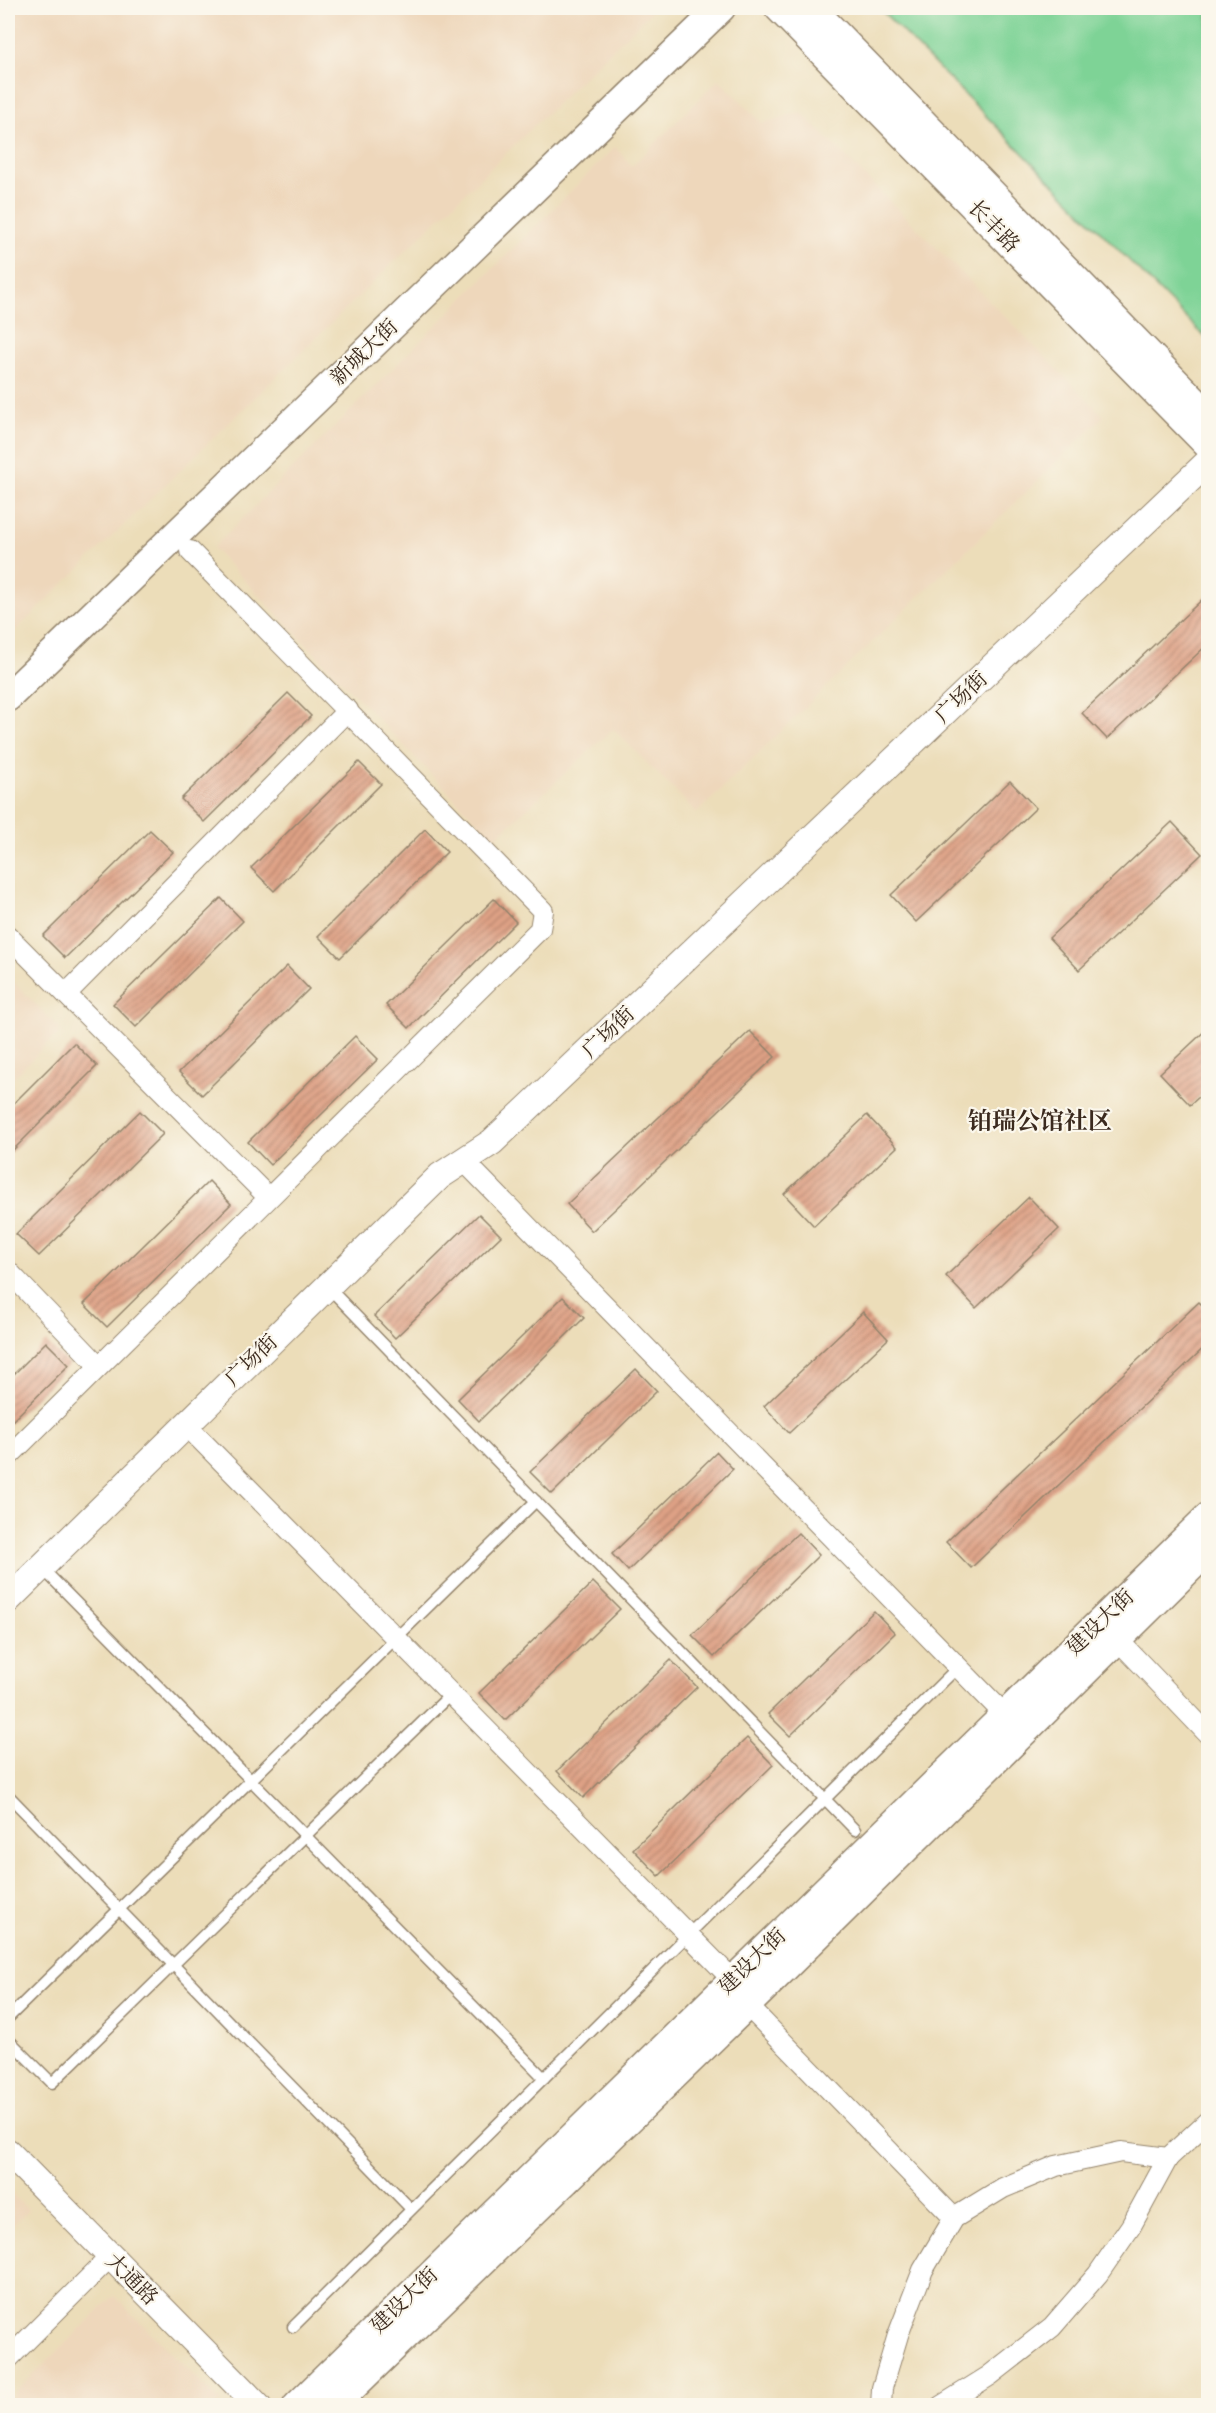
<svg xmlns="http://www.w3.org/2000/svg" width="1216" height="2413" viewBox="0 0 1216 2413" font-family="'Gentium Book Plus','Noto Serif SC',serif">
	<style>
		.built { fill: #eed7bb }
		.grass { fill: #7ed396; stroke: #5c7e5a; stroke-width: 1.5 }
		.building { fill: url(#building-hatch) }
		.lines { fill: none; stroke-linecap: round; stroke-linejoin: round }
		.service-casing { stroke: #94846c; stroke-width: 13 }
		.minor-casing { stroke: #94846c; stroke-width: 22 }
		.tertiary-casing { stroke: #94846c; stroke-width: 28 }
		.secondary-casing { stroke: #94846c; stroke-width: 31 }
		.service { stroke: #fff; stroke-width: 10 }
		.minor { stroke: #fff; stroke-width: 20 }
		.tertiary { stroke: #fff; stroke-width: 26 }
		.secondary { stroke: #fff; stroke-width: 28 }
		.labels { text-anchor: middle; stroke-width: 4.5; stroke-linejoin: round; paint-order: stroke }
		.street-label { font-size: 21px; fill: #3b2a1e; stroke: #fbf7ec }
		.quarter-label { font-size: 24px; font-weight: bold; fill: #3b2a1e; stroke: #fbf7ec }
	</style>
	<defs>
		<pattern id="building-hatch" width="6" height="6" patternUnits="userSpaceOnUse" patternTransform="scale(1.5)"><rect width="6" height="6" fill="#dea185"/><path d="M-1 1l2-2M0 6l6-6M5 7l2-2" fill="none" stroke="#b5836c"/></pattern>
	</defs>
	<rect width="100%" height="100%" fill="#fbf7ec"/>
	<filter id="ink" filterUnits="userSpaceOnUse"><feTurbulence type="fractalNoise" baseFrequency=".0167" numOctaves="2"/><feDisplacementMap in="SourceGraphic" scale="12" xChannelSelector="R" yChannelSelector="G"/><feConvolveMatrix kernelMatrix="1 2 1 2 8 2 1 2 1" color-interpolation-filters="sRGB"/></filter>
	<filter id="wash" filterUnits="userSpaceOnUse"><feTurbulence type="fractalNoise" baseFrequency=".008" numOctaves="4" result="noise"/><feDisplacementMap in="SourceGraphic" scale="24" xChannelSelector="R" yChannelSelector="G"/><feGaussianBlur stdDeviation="1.35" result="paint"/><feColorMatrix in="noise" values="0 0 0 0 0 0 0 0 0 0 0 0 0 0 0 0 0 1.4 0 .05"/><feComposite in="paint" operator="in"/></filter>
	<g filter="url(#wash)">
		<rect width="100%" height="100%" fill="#ecddb9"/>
		<g class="built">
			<polygon points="8,8 655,8 8,638"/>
			<polygon points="719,79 762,123 801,112 1104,416 697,813 613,729 494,839 213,548 615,147 632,166"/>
			<polygon points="8,976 61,1030 8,1083"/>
			<polygon points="8,2190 28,2210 8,2231"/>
			<polygon points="114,2296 221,2402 221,2405 8,2405 8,2400"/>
		</g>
		<polygon class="grass" points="879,8 1208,8 1208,340"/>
		<g id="blocks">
			<g class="building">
				<polygon points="1209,593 1209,643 1107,739 1082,713"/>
				<polygon points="288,693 311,716 204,822 181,799"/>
				<polygon points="359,762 381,784 274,891 251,868"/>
				<polygon points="1010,781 1036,808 916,922 891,895"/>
				<polygon points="1172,822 1202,854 1079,970 1049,938"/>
				<polygon points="425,829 447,852 340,958 318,936"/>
				<polygon points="150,830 173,852 65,958 43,936"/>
				<polygon points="221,898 243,921 136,1027 113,1004"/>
				<polygon points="494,899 516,922 409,1028 386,1005"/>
				<polygon points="287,966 309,989 202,1095 179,1072"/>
				<polygon points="1209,1027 1209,1088 1190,1105 1160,1073"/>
				<polygon points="750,1031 775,1057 592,1231 567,1204"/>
				<polygon points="355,1036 378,1059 270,1165 248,1142"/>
				<polygon points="74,1043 97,1066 8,1155 8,1109"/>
				<polygon points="140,1111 163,1134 39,1256 16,1234"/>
				<polygon points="867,1115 897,1147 814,1226 784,1194"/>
				<polygon points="209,1181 231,1204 107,1327 84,1304"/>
				<polygon points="1029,1197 1059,1229 976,1308 946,1276"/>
				<polygon points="479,1214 501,1236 395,1338 374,1316"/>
				<polygon points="563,1297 584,1318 479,1421 458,1399"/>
				<polygon points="1199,1302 1209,1312 1209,1343 971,1568 946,1542"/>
				<polygon points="863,1312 888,1339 789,1433 764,1406"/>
				<polygon points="46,1342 69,1365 8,1425 8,1380"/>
				<polygon points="636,1369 657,1391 552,1494 530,1472"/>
				<polygon points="717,1452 733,1469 628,1571 612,1554"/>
				<polygon points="798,1533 819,1555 714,1657 692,1635"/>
				<polygon points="593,1582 620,1609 505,1720 479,1693"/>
				<polygon points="874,1611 895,1633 790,1736 768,1714"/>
				<polygon points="671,1660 697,1687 583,1798 557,1771"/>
				<polygon points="747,1738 773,1765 659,1876 633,1849"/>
			</g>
		</g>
	</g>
	<g filter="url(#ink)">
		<use href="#blocks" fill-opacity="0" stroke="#94846c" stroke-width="1.5"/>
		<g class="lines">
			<defs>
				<g id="service">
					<polyline points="327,1286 855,1830"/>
					<polyline points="41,1567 544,2078"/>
					<polyline points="8,1795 411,2209"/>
					<polyline points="8,2018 536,1501"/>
					<polyline points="8,2039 52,2083 451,1694"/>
					<polyline points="293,2327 958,1667"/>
				</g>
				<g id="minor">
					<polyline points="8,936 268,1197"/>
					<polyline points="66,994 348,710"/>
					<polyline points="463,1160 1005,1715"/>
					<polyline points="8,1271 99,1366"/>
					<polyline points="186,1425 733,1980"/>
					<polyline points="8,1457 540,929 543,911 190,551"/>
					<polyline points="1118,1640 1208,1734"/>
					<polyline points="747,2005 954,2218"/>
					<polyline points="8,2359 110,2257"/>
					<polyline points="881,2406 882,2388 898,2335 923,2270 954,2218 1003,2188 1056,2166 1121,2152 1168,2158 1208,2121"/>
					<polyline points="941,2406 989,2376 1052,2327 1098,2274 1131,2226 1168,2158"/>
				</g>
				<g id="tertiary">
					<polyline points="8,1600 440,1176 492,1142 1208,462"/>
					<polyline points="8,2152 258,2406"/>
				</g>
				<g id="secondary">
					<polyline points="779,8 1208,445"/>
					<polyline points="811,8 1208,415"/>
					<polyline points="8,697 721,8"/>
					<polyline points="297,2406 1208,1517"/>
					<polyline points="333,2406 747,2005 1208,1550"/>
				</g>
			</defs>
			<use href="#service" class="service-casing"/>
			<use href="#minor" class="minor-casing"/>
			<use href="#tertiary" class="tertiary-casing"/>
			<use href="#secondary" class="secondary-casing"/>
			<use href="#service" class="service"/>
			<use href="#minor" class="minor"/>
			<use href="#tertiary" class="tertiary"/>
			<use href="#secondary" class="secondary"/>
		</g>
	</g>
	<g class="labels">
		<g class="street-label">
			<text transform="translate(994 226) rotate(46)" y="7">长丰路</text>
			<text transform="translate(364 352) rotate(-44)" y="7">新城大街</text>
			<text transform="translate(961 697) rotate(-44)" y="7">广场街</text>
			<text transform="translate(608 1032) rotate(-44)" y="7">广场街</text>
			<text transform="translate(251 1360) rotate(-44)" y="7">广场街</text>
			<text transform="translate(1100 1622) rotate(-44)" y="7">建设大街</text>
			<text transform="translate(752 1961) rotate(-44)" y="7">建设大街</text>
			<text transform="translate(132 2279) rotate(45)" y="7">大通路</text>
			<text transform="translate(404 2300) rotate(-44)" y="7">建设大街</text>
		</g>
		<g class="quarter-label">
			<text x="1040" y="1129">铂瑞公馆社区</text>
		</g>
	</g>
	<rect width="1216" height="2413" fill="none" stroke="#fbf7ec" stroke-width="30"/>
</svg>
